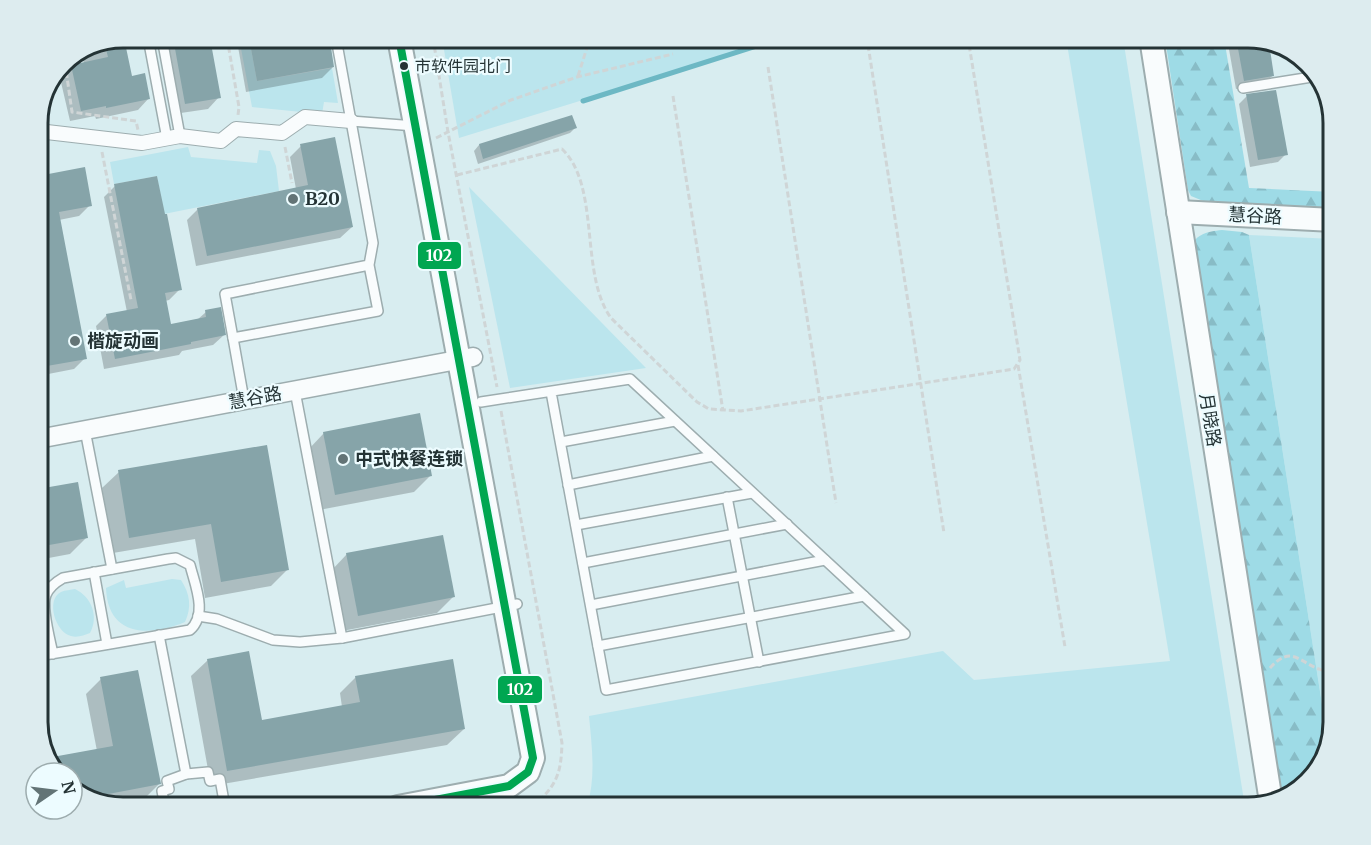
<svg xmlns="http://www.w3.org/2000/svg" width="1371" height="845" viewBox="0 0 1371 845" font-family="Merriweather,'Noto Sans SC',serif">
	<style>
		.green { fill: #bbe5ed }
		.forest { fill: url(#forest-firs) }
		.shadow { fill: #0003 }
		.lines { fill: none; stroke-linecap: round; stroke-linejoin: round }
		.stream { stroke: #6db8c4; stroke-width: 5 }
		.building { fill: #86a4a9 }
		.service-casing { stroke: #9dadaf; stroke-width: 12 }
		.pedestrian-casing { stroke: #9dadaf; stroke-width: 16 }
		.minor-casing { stroke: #9dadaf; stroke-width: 21 }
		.tertiary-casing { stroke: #9dadaf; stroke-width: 26 }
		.path { stroke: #cfd5d6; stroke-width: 3; stroke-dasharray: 6 3; stroke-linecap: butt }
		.service { stroke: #f9fcfd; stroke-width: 9 }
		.pedestrian { stroke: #f9fcfd; stroke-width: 14 }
		.minor { stroke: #f9fcfd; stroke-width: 18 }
		.tertiary { stroke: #f9fcfd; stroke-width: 22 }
		.bus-1-casing { stroke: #edfcff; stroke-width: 12 }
		.bus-1 { stroke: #00a651; stroke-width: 8 }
		.bus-dot { fill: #243335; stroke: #edfcff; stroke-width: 2 }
		.poi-dot { fill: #637476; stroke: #edfcff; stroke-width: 2 }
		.labels { text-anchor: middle; stroke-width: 4.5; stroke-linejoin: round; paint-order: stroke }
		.bus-label { font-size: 16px; fill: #243335; stroke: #edfcff; text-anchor: start }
		.poi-label { font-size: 18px; font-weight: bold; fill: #243335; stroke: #edfcff; text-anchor: start }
		.street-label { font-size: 18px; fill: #243335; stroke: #edfcff }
		.rim { fill: none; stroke: #243335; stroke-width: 3 }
		.line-badge { stroke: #edfcff; stroke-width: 2 }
		.badge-label { font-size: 16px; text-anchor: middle; font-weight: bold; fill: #fff }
	</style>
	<defs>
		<pattern id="forest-firs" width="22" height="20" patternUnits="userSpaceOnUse" patternTransform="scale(1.5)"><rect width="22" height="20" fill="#9edbe6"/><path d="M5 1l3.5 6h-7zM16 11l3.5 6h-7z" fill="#88bcc6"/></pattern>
	</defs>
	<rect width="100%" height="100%" fill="#d8edf0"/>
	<g class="green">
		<polygon points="239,38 249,38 257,81 332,68 338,103 324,102 322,114 252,107"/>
		<polygon points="442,38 785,38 459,138"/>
		<path d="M1066 38H1123L1245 807H587C596 777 592 748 589 716L943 651 974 680 1170 661Z"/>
		<polygon points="188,147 191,157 257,163 259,150 270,151 276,166 279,191 164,214 157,176 114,184 110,162"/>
		<polygon points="469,187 646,368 510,388"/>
		<polygon points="1249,235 1333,239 1333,722 1328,743"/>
		<path d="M172 579 181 580C190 594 192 607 185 622 149 637 108 637 106 588L124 580 126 588Z"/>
		<path d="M75 589C92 597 99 617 90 633 84 635 78 638 71 636 56 633 45 600 61 592 65 590 71 590 75 589Z"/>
	</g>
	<g class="forest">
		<polygon points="1165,38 1224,38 1249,188 1333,192 1333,209 1208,203 1191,196 1188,190"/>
		<path d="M1222 230 1242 232 1249 235 1328 743 1322 765 1290 796 1277 800 1189 247C1199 233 1206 232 1222 230Z"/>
	</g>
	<g class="shadow">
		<polygon points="123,38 131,38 124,45 131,77 149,98 138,110 96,119 95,116 70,121 60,78 72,66 84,64 82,54"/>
		<polygon points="160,38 208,38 219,97 208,109 174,114"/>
		<polygon points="241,38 327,38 333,67 322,78 246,92 237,41"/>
		<polygon points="1227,38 1248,38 1267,43 1272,76 1264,84 1236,89"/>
		<polygon points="1247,96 1286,154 1278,162 1250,167 1239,104"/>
		<polygon points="575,128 570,133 478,164 474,151 479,145"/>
		<polygon points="301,146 352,227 340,238 196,266 187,220 198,209 296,189 290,157"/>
		<polygon points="83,169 90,205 79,216 59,220 85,358 74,369 38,376 38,177"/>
		<polygon points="115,186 180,289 169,300 165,301 170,326 197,320 206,312 224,335 213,345 182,351 179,355 104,369 96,326 107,315 127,312 104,197"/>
		<polygon points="324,433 430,476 414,492 319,510 308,450"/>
		<polygon points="266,447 287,570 271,586 205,598 195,539 113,553 102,488 119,472"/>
		<polygon points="77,484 86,538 70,554 38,560 38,490"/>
		<polygon points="347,554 453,597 437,613 342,631 331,571"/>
		<polygon points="208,660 260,722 342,707 340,693 356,677 464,729 447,745 211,786 191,676"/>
		<polygon points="101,679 159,784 144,799 111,804 80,796 72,788 72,773 57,773 49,765 48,760 97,751 86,694"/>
	</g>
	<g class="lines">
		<polyline class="stream" points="583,101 772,41 775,38"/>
	</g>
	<g class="building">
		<polygon points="124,38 132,76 145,73 150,99 106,108 106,106 81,111 71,65 108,57 105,45"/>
		<polygon points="181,38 197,38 198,41 210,38 221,98 185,104 174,43 181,42"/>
		<polygon points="249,38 322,38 323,42 330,41 334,67 257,81"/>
		<polygon points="1236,38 1248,38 1269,43 1274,76 1244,81"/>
		<polygon points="1276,90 1288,155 1258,160 1246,94"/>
		<polygon points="572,115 577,128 483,159 479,144"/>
		<polygon points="335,137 353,227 207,256 197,208 308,185 300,144"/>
		<polygon points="85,167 92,206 59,212 87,359 41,367 38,349 38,176"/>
		<polygon points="157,176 165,214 167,214 182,290 165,293 171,324 206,317 205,310 221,307 226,335 191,342 191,344 115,359 106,314 138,308 114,184"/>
		<polygon points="420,413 432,476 335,495 323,432"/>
		<polygon points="267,445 289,570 221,582 211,524 129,538 118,470"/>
		<polygon points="78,482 88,538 38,547 38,489"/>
		<polygon points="443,535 455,597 358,616 346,553"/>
		<polygon points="249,651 262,720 360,702 355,676 453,659 465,729 227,771 207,659"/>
		<polygon points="138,670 161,784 87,798 80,796 72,788 72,773 57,773 49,765 47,758 113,746 100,677"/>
	</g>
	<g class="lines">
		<defs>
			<g id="service">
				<polyline points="148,38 167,139"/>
				<polyline points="162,38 180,136"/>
				<polyline points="336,38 373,243 369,265 378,311 233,338 225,294 369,265"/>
				<polyline points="1243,88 1318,76"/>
				<polyline points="351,121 415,126"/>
				<polyline points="233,338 244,400"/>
				<polyline points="295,391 342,638"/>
				<polyline points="481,402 630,379 905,634 606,690 551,392"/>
				<polyline points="85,430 112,569"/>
				<polyline points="561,442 675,421"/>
				<polyline points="568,485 713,456"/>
				<polyline points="727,497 759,662"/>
				<polyline points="576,525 752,493"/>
				<polyline points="583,563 787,524"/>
				<polyline points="94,572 107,644"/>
				<polyline points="591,605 825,560"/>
				<polyline points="198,616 217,619 273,640 300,642 342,638 517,604"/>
				<polyline points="159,635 186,774"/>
				<polyline points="598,646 864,596"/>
				<path d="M38 656C88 648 139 639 190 630 208 614 195 585 190 565L176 558 168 559 63 578C56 582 49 587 46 595 41 608 50 639 53 654"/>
				<polyline points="165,807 162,791 169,789 167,781 186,774 208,772 210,781 220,779 225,807"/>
				<polyline points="286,807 302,804 303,807"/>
			</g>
			<polyline id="pedestrian" points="38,131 142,143 180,136 221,141 236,129 282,133 305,117 351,121"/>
			<polyline id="minor" points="38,439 473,357"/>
			<g id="tertiary">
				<polyline points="1151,38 1271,802"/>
				<polyline points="1178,212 1333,220"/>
				<polyline points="398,807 509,786 528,772 533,758 399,38"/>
			</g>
		</defs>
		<use href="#service" class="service-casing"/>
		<use href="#pedestrian" class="pedestrian-casing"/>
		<use href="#minor" class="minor-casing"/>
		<use href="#tertiary" class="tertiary-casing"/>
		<g class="path">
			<polyline points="227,38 239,107 238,115"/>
			<polyline points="433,38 448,132 497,387"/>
			<polyline points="868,45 944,533"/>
			<polyline points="768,67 836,503"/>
			<polyline points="59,71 66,70 72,112 136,121 138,130"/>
			<polyline points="578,76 590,38"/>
			<polyline points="48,95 50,94 50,91"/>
			<polyline points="673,96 723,411"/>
			<polyline points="436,138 511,100 577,77 673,54"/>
			<polyline points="285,147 292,183"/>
			<polyline points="102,152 131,300"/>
			<path d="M457 175 562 149C601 186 579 274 611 318L697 402 709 409 741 411 1014 369 1020 360 968 38"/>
			<polyline points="1018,365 1065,647"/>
			<path d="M501 411 562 743C561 776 556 785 533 807"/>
			<path d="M1270 668C1291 645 1298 661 1319 669 1323 671 1329 671 1333 672"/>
			<polyline points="111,804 151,797"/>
		</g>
		<use href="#service" class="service"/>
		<use href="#pedestrian" class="pedestrian"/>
		<use href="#minor" class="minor"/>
		<use href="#tertiary" class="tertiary"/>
		<defs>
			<polyline id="bus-1" points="398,807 509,786 528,772 533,758 399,38"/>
		</defs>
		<use href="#bus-1" class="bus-1-casing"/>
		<use href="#bus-1" class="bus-1"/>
	</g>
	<circle class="bus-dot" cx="404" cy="66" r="5"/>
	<g class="poi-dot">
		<circle cx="293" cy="199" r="6"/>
		<circle cx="75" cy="341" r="6"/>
		<circle cx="343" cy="459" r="6"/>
	</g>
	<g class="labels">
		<g class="bus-label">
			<text x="415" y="72">市软件园北门</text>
		</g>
		<g class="poi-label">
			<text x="305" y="205">B20</text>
			<text x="87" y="347">楷旋动画</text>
			<text x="355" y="465">中式快餐连锁</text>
		</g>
		<g class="street-label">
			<text transform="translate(1255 216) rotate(3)" y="6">慧谷路</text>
			<text transform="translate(255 398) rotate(-11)" y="6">慧谷路</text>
			<text transform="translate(1210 420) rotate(81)" y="6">月晓路</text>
		</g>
	</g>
	<path d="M0 0H1371V845H0ZM123 48H1248A75 75 0 0 1 1323 123V722A75 75 0 0 1 1248 797H123A75 75 0 0 1 48 722V123A75 75 0 0 1 123 48Z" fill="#ddecef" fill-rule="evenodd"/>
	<path class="rim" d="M123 48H1248A75 75 0 0 1 1323 123V722A75 75 0 0 1 1248 797H123A75 75 0 0 1 48 722V123A75 75 0 0 1 123 48Z"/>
	<g class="line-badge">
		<rect x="417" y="241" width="45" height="29" rx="6" fill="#00a651"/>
		<rect x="497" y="675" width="46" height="29" rx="6" fill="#00a651"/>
	</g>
	<g class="badge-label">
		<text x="439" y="261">102</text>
		<text x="520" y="695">102</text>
	</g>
	<g transform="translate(54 791) rotate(76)"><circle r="28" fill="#edfcff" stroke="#9dacae" stroke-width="1.5"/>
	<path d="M0-4.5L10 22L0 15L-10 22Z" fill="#637476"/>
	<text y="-9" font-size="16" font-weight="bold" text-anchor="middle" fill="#243335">N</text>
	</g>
</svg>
